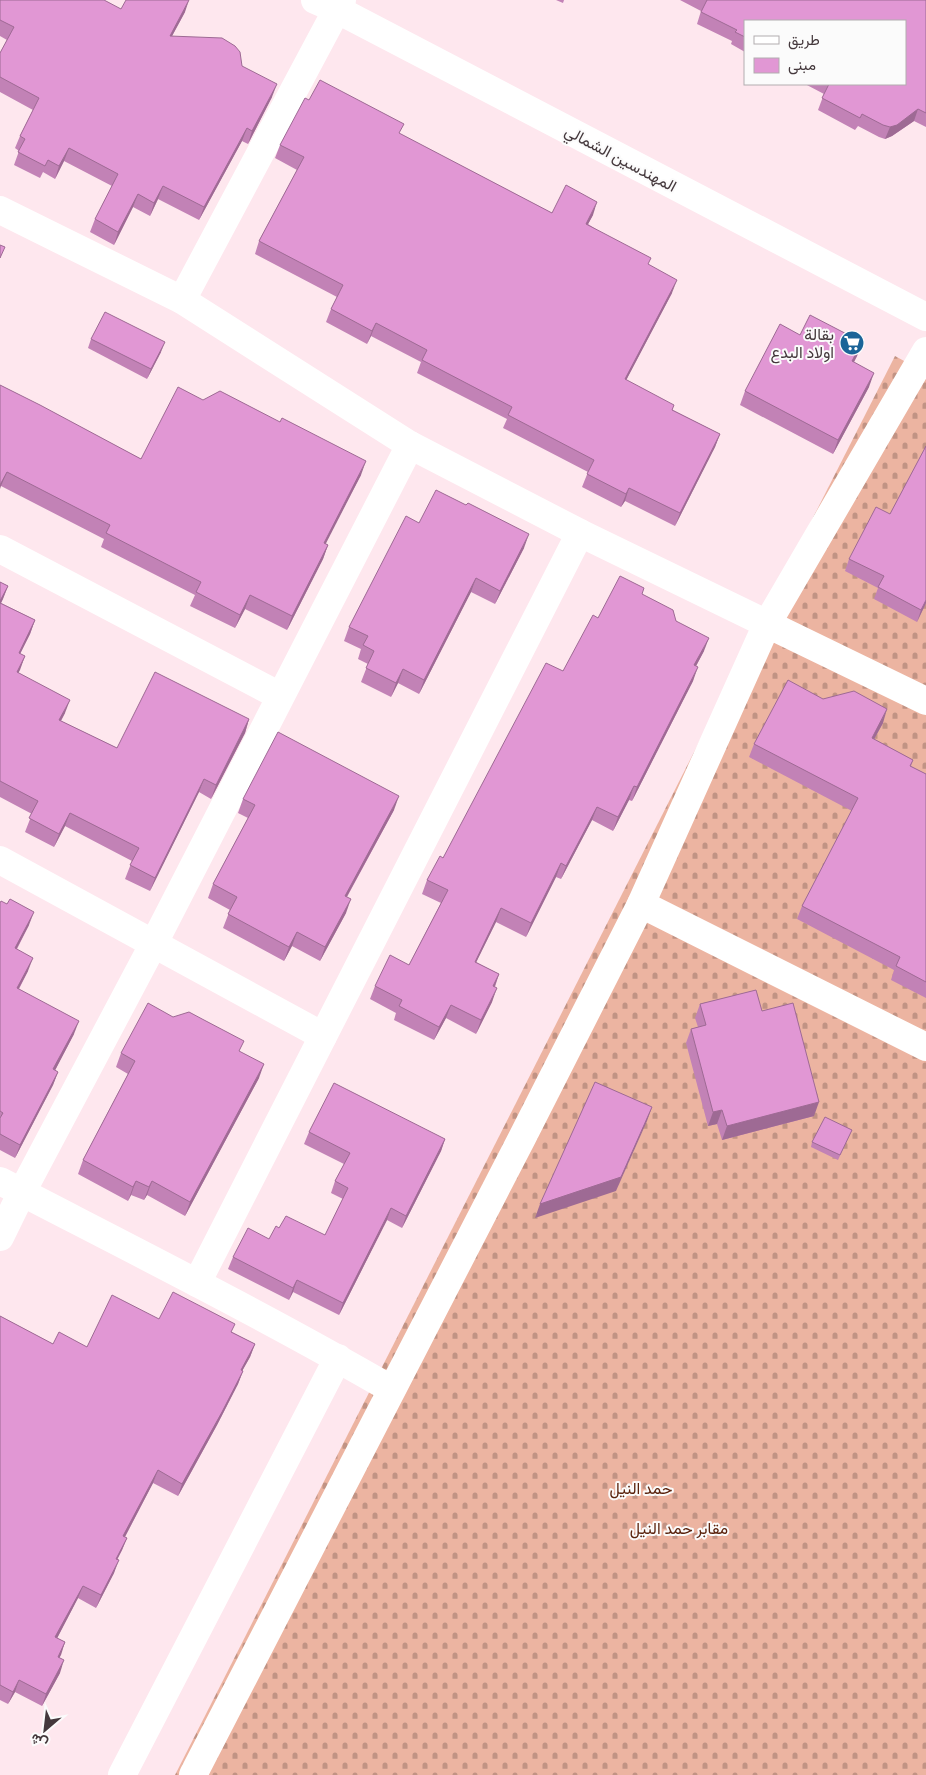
<svg xmlns="http://www.w3.org/2000/svg" width="926" height="1775" viewBox="0 0 926 1775" font-family="'Fira Sans Condensed',Vazirmatn,sans-serif">
	<style>
		.cemetery { fill: url(#cemetery-stones) }
		.lines { fill: none; stroke-linecap: round; stroke-linejoin: round }
		.minor { stroke: #fff; stroke-width: 28 }
		.major { stroke: #fff; stroke-width: 28 }
		.wall { fill: #c282b6 }
		.shaded-wall { fill: #9e6a94 }
		.building { fill: #e197d4; stroke: #9e6a94 }
		.labels { text-anchor: middle; stroke-width: 4; stroke-linejoin: round; paint-order: stroke }
		.street-label { font-size: 16px; fill: #44383c; stroke: #fbfbfb }
		.poi-label { font-size: 16px; fill: #44383c; stroke: #fbfbfb; text-anchor: end }
		.park-label { font-size: 16px; fill: #5a220c; stroke: #fbfbfb }
	</style>
	<defs>
		<pattern id="cemetery-stones" width="16" height="16" patternUnits="userSpaceOnUse" patternTransform="scale(1.25)"><rect width="16" height="16" fill="#ecb4a1"/><path d="M2 7V4a2 2 0 0 1 4 0v3zM10 15v-3a2 2 0 0 1 4 0v3z" fill="#c19384"/></pattern>
	</defs>
	<rect width="100%" height="100%" fill="#fee7ee"/>
	<polygon class="cemetery" points="895,356 926,373 926,1775 175,1775"/>
	<g class="lines">
		<g class="minor">
			<polyline points="0,210 182,300 410,445 580,533 926,701"/>
			<polyline points="182,300 342,0"/>
			<polyline points="0,549 280,696"/>
			<polyline points="0,860 323,1036"/>
			<polyline points="641,904 926,1047"/>
			<path d="M0 1181C131 1249 263 1315 391 1389"/>
			<polyline points="0,1237 22,1192 154,943 410,445"/>
			<polyline points="197,1283 580,533"/>
			<polyline points="122,1775 338,1358"/>
			<polyline points="193,1775 522,1138 641,904 767,624 926,351"/>
		</g>
		<polyline class="major" points="315,0 338,10 926,317"/>
	</g>
	<g class="wall">
		<polygon points="0,0 121,9 185,12 172,36 242,66 272,97 248,144 242,141 199,220 158,199 150,216 133,207 114,245 90,232 95,219 112,186 64,161 55,179 43,172 40,178 14,165 19,151 15,148 20,136 33,110 0,92 0,53 7,40 0,36"/>
		<polygon points="556,0 564,0 563,3"/>
		<polygon points="680,0 926,0 926,127 914,121 892,136 885,139 879,137 858,126 855,130 818,110 824,94 805,84 905,84 745,21 745,52 731,44 732,41 697,24 701,11"/>
		<polygon points="309,100 400,134 552,213 593,215 588,224 649,265 672,293 626,380 673,410 720,434 715,447 675,526 625,501 621,507 582,487 588,472 503,428 507,419 417,373 421,362 371,336 367,344 326,322 331,309 337,297 255,254 259,241 297,170 275,158 280,145"/>
		<polygon points="800,335 862,342 857,356 854,362 869,387 833,454 740,405 745,391"/>
		<polygon points="91,339 161,352 147,379 88,348"/>
		<polygon points="0,385 141,459 203,400 361,475 325,543 328,545 323,559 287,630 245,609 235,628 190,606 195,595 101,547 104,539 1,486"/>
		<polygon points="926,446 926,603 917,622 874,599 878,588 845,571 849,559 890,514"/>
		<polygon points="419,523 524,548 495,604 471,592 419,694 398,683 391,697 361,682 368,664 358,659 361,649 344,641 349,627"/>
		<polygon points="0,582 8,586 1,603 35,620 30,634 20,654 25,656 18,673 65,713 61,721 117,748 249,719 245,733 211,799 199,792 150,891 125,879 132,861 65,826 54,847 25,832 32,814 0,797"/>
		<polygon points="642,594 676,621 704,651 696,666 693,681 632,801 629,800 613,831 592,820 561,879 556,877 526,937 496,922 476,962 499,974 495,987 492,1002 476,1034 446,1018 434,1040 394,1020 396,1013 370,999 375,986 409,965 441,903 422,894 427,880 443,858 563,671 598,618"/>
		<polygon points="823,699 883,723 874,739 913,760 911,766 926,774 926,998 891,980 894,970 797,919 802,906 852,811 749,757 754,744"/>
		<polygon points="243,799 394,810 347,897 346,913 320,961 292,946 284,961 223,928 230,910 208,898 213,884 248,818 238,813"/>
		<polygon points="0,903 29,925 17,949 28,971 19,989 74,1034 55,1070 58,1072 53,1085 15,1158 0,1150"/>
		<polygon points="700,1004 762,1011 814,1116 722,1140 717,1124 708,1126 686,1043 691,1029 698,1027 695,1018"/>
		<polygon points="173,1017 240,1052 259,1078 185,1216 147,1195 144,1200 131,1195 128,1201 78,1174 83,1160 128,1074 116,1067 121,1053"/>
		<polygon points="852,1130 838,1160 811,1147 812,1142"/>
		<polygon points="309,1132 445,1139 441,1151 402,1228 387,1220 339,1315 293,1292 289,1300 228,1269 233,1257 269,1239 279,1228 325,1235 343,1199 331,1193 335,1181 344,1164 304,1144"/>
		<polygon points="0,1316 53,1344 87,1347 159,1319 232,1332 255,1344 250,1357 242,1371 243,1371 238,1384 217,1425 178,1496 153,1483 125,1537 127,1538 122,1550 117,1560 114,1573 96,1608 78,1598 57,1638 65,1642 59,1658 60,1673 42,1706 15,1692 8,1704 0,1700"/>
	</g>
	<g class="shaded-wall">
		<polygon points="189,0 185,12 165,49 170,36"/>
		<polygon points="277,84 272,97 248,144 252,131"/>
		<polygon points="918,109 914,121 892,136 885,139 890,127"/>
		<polygon points="247,128 242,141 199,220 204,207"/>
		<polygon points="69,148 64,161 55,179 59,166"/>
		<polygon points="163,186 158,199 150,216 154,203"/>
		<polygon points="138,194 133,207 114,245 118,232"/>
		<polygon points="597,202 593,215 581,237 586,224"/>
		<polygon points="677,280 672,293 620,392 625,379"/>
		<polygon points="376,323 371,336 367,344 372,331"/>
		<polygon points="165,342 161,352 147,379 151,369"/>
		<polygon points="862,342 857,356 847,375 852,361"/>
		<polygon points="874,373 869,387 833,454 838,440"/>
		<polygon points="720,434 715,447 675,526 680,513"/>
		<polygon points="366,461 361,475 319,557 324,543"/>
		<polygon points="7,472 1,486 0,489 0,485"/>
		<polygon points="629,488 625,501 621,507 626,494"/>
		<polygon points="529,534 524,548 495,604 500,591"/>
		<polygon points="328,545 323,559 287,630 292,616"/>
		<polygon points="476,578 471,592 419,694 424,680"/>
		<polygon points="8,586 3,599 0,605 0,601"/>
		<polygon points="250,595 245,609 235,628 240,615"/>
		<polygon points="926,600 926,603 917,622 921,610"/>
		<polygon points="35,620 30,634 14,666 19,653"/>
		<polygon points="709,638 704,651 689,679 694,665"/>
		<polygon points="25,656 20,670 12,685 17,672"/>
		<polygon points="698,667 693,681 632,801 637,787"/>
		<polygon points="403,669 398,683 391,697 396,683"/>
		<polygon points="70,700 65,713 54,733 59,720"/>
		<polygon points="887,709 883,723 867,752 872,738"/>
		<polygon points="249,719 245,733 211,799 216,785"/>
		<polygon points="204,779 199,792 150,891 155,878"/>
		<polygon points="634,786 629,800 613,831 618,817"/>
		<polygon points="399,796 394,810 340,909 345,896"/>
		<polygon points="597,807 592,820 561,879 566,866"/>
		<polygon points="70,813 65,826 54,847 59,834"/>
		<polygon points="561,863 556,877 526,937 531,923"/>
		<polygon points="351,899 346,913 320,961 325,947"/>
		<polygon points="501,908 496,922 470,975 475,962"/>
		<polygon points="34,912 29,925 10,961 15,948"/>
		<polygon points="297,932 292,946 284,961 289,947"/>
		<polygon points="33,958 28,971 12,1001 17,988"/>
		<polygon points="499,974 494,988 493,986"/>
		<polygon points="497,988 492,1002 476,1034 481,1020"/>
		<polygon points="451,1005 446,1018 434,1040 439,1027"/>
		<polygon points="79,1021 74,1034 49,1082 53,1069"/>
		<polygon points="264,1064 259,1078 185,1216 190,1202"/>
		<polygon points="58,1072 53,1085 15,1158 20,1145"/>
		<polygon points="819,1102 814,1116 722,1140 727,1126"/>
		<polygon points="652,1107 647,1121 616,1191 535,1218 540,1204"/>
		<polygon points="722,1110 717,1124 708,1126 713,1112"/>
		<polygon points="445,1139 441,1151 402,1228 406,1216"/>
		<polygon points="136,1181 131,1195 128,1201 133,1187"/>
		<polygon points="152,1181 147,1195 144,1200 149,1187"/>
		<polygon points="391,1208 387,1220 339,1315 343,1303"/>
		<polygon points="297,1280 293,1292 289,1300 293,1288"/>
		<polygon points="255,1344 250,1357 236,1382 241,1370"/>
		<polygon points="243,1371 238,1384 217,1425 178,1496 182,1484"/>
		<polygon points="158,1470 153,1483 119,1548 123,1536"/>
		<polygon points="127,1538 122,1550 111,1571 116,1559"/>
		<polygon points="119,1560 114,1573 96,1608 101,1595"/>
		<polygon points="83,1586 78,1598 51,1650 55,1637"/>
		<polygon points="65,1642 61,1655 53,1670 58,1657"/>
		<polygon points="64,1660 60,1673 42,1706 46,1694"/>
		<polygon points="19,1680 15,1692 8,1704 13,1692"/>
	</g>
	<g class="building">
		<polygon points="0,0 104,0 121,9 126,0 189,0 170,36 222,38 235,46 240,52 242,66 277,84 252,131 247,128 204,207 163,186 154,203 138,194 118,232 95,219 118,174 69,148 59,166 48,160 45,166 18,152 25,139 20,136 39,98 0,77 0,53 14,27 0,20"/>
		<polygon points="707,0 926,0 926,113 918,109 897,125 890,127 883,125 862,114 860,118 822,98 829,84 905,84 905,21 745,21 745,37 735,32 737,30 701,12"/>
		<polygon points="320,80 404,124 399,133 552,213 566,185 597,202 586,224 651,258 648,264 677,280 625,379 674,405 672,410 720,434 680,513 629,488 626,494 587,474 594,460 508,415 512,407 422,360 427,350 376,323 372,331 331,309 343,285 259,241 304,157 280,145 305,98 309,100"/>
		<polygon points="0,245 5,247 0,258"/>
		<polygon points="105,312 165,342 151,369 91,339"/>
		<polygon points="810,315 862,342 852,361 874,373 838,440 745,391 780,324 800,335"/>
		<polygon points="0,385 40,405 141,459 178,387 203,400 220,391 280,422 282,418 366,461 324,543 328,545 292,616 250,595 240,615 196,592 201,582 106,533 110,525 7,472 0,485"/>
		<polygon points="926,446 926,600 921,610 878,587 884,576 849,559 876,507 890,514"/>
		<polygon points="436,490 466,505 468,503 529,534 500,591 476,578 424,680 403,669 396,683 366,668 374,651 363,645 368,636 349,627 406,516 419,523"/>
		<polygon points="620,576 644,588 642,594 673,610 676,621 709,638 694,665 698,667 637,787 634,786 618,817 597,807 566,866 561,863 531,923 501,908 475,962 499,974 493,986 497,988 481,1020 451,1005 439,1027 399,1006 402,1000 375,986 390,955 409,965 448,890 427,880 440,856 443,858 546,663 563,671 593,615 598,618"/>
		<polygon points="0,582 8,586 0,601"/>
		<polygon points="0,603 35,620 19,653 25,656 17,672 70,700 59,720 117,748 155,672 249,719 216,785 204,779 155,878 130,865 139,848 70,813 59,834 29,818 38,801 0,781"/>
		<polygon points="788,680 823,699 854,691 887,709 872,738 913,760 910,766 926,774 926,982 896,966 900,957 802,906 858,798 754,744"/>
		<polygon points="278,732 399,796 345,896 351,899 325,947 297,932 289,947 228,914 237,897 213,884 255,805 243,799"/>
		<polygon points="10,899 34,912 15,948 33,958 17,988 79,1021 53,1069 58,1072 20,1145 0,1134 0,1118 3,1113 0,1111 0,903 1,901 7,904"/>
		<polygon points="756,990 762,1011 793,1003 819,1102 727,1126 722,1110 713,1112 691,1029 706,1025 700,1004"/>
		<polygon points="148,1003 173,1017 189,1012 204,1020 244,1041 239,1051 264,1064 190,1202 152,1181 149,1187 136,1181 133,1187 83,1160 135,1061 121,1053"/>
		<polygon points="595,1082 652,1107 621,1177 540,1204"/>
		<polygon points="334,1083 445,1139 406,1216 391,1208 343,1303 297,1280 293,1288 233,1257 248,1228 269,1239 276,1226 279,1228 286,1216 325,1235 348,1188 335,1181 350,1153 309,1132"/>
		<polygon points="825,1117 852,1130 840,1155 812,1142"/>
		<polygon points="173,1292 235,1324 231,1332 255,1344 241,1370 243,1371 222,1412 182,1484 158,1470 123,1536 127,1538 116,1559 119,1560 101,1595 83,1586 55,1637 65,1642 58,1657 64,1660 46,1694 19,1680 13,1692 0,1685 0,1316 53,1344 59,1332 87,1347 112,1295 159,1319"/>
	</g>
	<defs>
		<symbol id="supermarket-disc" viewBox="-11 -11 22 22"><circle r="9.5" fill="#1a6498" stroke="#fbfbfb"/><path d="M-6-5.5h2.5l.6 2H6L4.5 2H-2.5L-4.4-4H-6ZM-1.5 3.2a1.3 1.3 0 1 0 .1 0ZM3 3.2a1.3 1.3 0 1 0 .1 0Z" fill="#fff"/></symbol>
	</defs>
	<g fill-rule="evenodd">
		<use href="#supermarket-disc" x="838" y="329" width="28" height="28"/>
	</g>
	<g class="labels">
		<g class="street-label">
			<text transform="translate(621 158) rotate(28)" y="6">المهندسين الشمالي</text>
		</g>
		<g class="poi-label">
			<text x="834" y="340">بقالة<tspan x="834" dy="18">اولاد البدع</tspan></text>
		</g>
		<g class="park-label">
			<text x="641" y="1494">حمد النيل</text>
			<text x="679" y="1534">مقابر حمد النيل</text>
		</g>
	</g>
	<rect x="744" y="20" width="162" height="65" fill="#fbfbfb" stroke="#b2adaf"/>
	<rect x="754" y="36" width="25" height="8" fill="#ffffff" stroke="#b2adaf"/>
	<text x="788" y="45" font-size="15" fill="#44383c">طريق</text>
	<rect x="754" y="58" width="25" height="15" fill="#e197d4" stroke="#b2adaf"/>
	<text x="788" y="70" font-size="15" fill="#44383c">مبنى</text>
	<g transform="translate(45 1730) rotate(208)" stroke="#fbfbfb" stroke-width="4" paint-order="stroke">
	<path d="M0-4L9 19L0 12L-9 19Z" fill="#44383c"/>
	<text y="-8" font-size="14" font-weight="bold" text-anchor="middle" fill="#44383c">ش</text>
	</g>
</svg>
